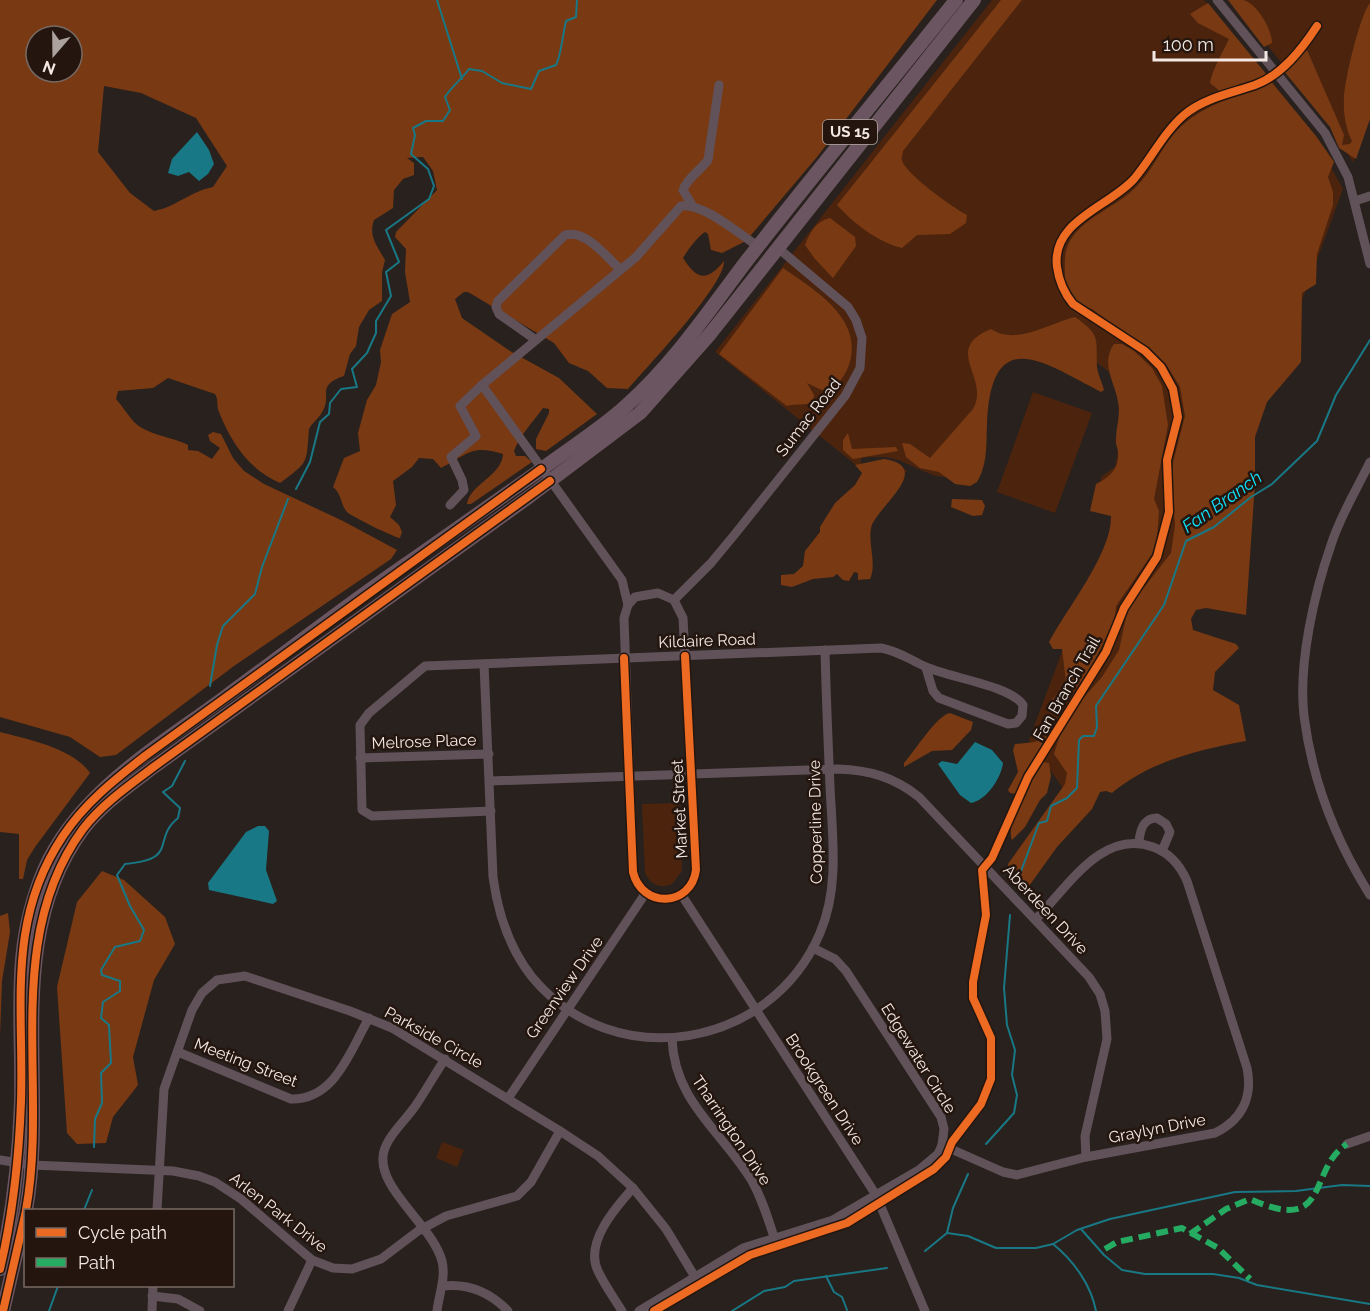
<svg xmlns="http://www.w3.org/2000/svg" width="1370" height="1311" viewBox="0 0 1370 1311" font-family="Raleway,sans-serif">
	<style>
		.green { fill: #4c240d }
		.forest { fill: #793913; fill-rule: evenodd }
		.water { fill: #197885 }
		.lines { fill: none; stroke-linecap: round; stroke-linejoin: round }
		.stream { stroke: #197885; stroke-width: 2 }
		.minor { stroke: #61525a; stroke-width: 9 }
		.highway { stroke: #6a5560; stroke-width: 14 }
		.quiet { stroke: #26ab63; stroke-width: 6; stroke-dasharray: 12 6; stroke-linecap: butt }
		.cycleway-casing { stroke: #24160f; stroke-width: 11 }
		.cycleway { stroke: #ed6a23; stroke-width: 8 }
		.labels { text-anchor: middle; stroke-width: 5; stroke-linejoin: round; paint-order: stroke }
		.shield { fill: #24160f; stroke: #b5a9a3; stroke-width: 1.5 }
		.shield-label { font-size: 15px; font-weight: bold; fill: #f3e8e3 }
		.street-label { font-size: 16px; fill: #f3e8e3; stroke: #24160f }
		.water-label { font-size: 18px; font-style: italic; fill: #0fe2fb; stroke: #24160f }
	</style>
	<rect width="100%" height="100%" fill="#29211d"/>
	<g class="green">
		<path d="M992 0H1204C1254 59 1307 120 1343 189L1279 363 1065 791 1029 740 1082 598 1120 522 1095 494 1102 476 1115 467C1121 442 1121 403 1117 378L1096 362 997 354 961 478C953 477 941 478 933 475 900 463 900 454 861 458V464H882L907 470 891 493 715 352Z"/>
		<polygon points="1232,0 1370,0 1370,118 1353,162 1327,121"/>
		<polygon points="1033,392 1092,413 1055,513 997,492"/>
		<path d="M679 803 682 871 672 884C660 889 651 885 645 873L642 804Z"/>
		<polygon points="442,1142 464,1150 457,1167 436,1158"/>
	</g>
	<g class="forest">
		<path d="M0 0H937L817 157 746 241 722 253 711 250 708 234 705 232C698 236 687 251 683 258 697 280 707 282 724 261 725 285 647 367 628 389L607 388 588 371 569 363 554 343 468 292H464L455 299 462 318 510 351 559 378 597 414 546 451 536 449V439L549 413V409L543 408C533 422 520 435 514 451L516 456H525L532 462 471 504H467C470 484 502 476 503 454 471 444 467 455 441 468L433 459 419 458 412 467 393 481 396 505 390 517 399 525 402 532 400 538C395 538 349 515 347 512 340 504 342 494 333 487L344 458 360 451 358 433 367 400 376 385 381 362 380 350 392 314 410 302 405 272 406 249 395 237 396 232 437 190 433 171 423 157 407 158 414 163V175L403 179 394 190 393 208 374 220C368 237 378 247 385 260L382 272V301L369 310 359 327 356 346 350 354 344 376C314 386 334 396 321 414 318 419 312 423 309 429 306 463 310 461 280 483 249 470 231 442 219 412 216 405 219 400 215 394L168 378 153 388 118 391 116 399C122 406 128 415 134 422 147 435 173 437 188 445V450L198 451 212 459 220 448 210 441 208 435 213 432 221 434 233 458 244 471 264 484 343 521 397 550 391 559 234 666 116 755 100 757 70 737 0 717ZM36 36H72V72H36ZM104 86 141 93 196 118 227 166 213 187C191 191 176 207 154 211L130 193 98 152Z"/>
		<path d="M1001 0H1022L903 151C903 153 901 158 902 160 904 173 955 209 967 215L966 223 950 234 917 235 902 248C878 242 854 224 837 205Z"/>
		<path d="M1228 0C1232 0 1238 0 1243 0 1257 3 1272 30 1272 43L1264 47Z"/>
		<path d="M1208 3 1267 75 1256 83 1221 92 1210 83C1212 70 1223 52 1229 39L1198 23 1190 14Z"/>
		<path d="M1370 3V119L1356 159 1339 148 1330 127 1283 70 1307 50 1344 135 1342 145 1350 144 1352 141C1346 130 1343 112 1344 99 1344 82 1360 15 1370 3Z"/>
		<path d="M1269 79 1316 136 1334 162 1328 177 1333 192V205L1317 254 1316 284 1302 293 1301 362 1267 402 1255 437V483L1246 615 1206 608 1196 610 1191 619 1193 630 1236 644 1239 648 1215 672 1213 690 1239 705 1246 741C1198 750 1150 761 1112 793L1106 791 1100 792 1092 809 1057 847 1029 886H1025L1008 869V864L1065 784 1067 773 1054 754 1062 728 1078 704 1102 677 1119 650 1128 608 1171 553 1175 525 1171 483 1173 462 1185 416 1180 387 1166 364 1092 309C1077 306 1064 295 1065 278 1065 270 1064 259 1066 251 1075 218 1117 209 1138 185 1156 166 1164 140 1185 123 1210 102 1242 96 1269 79Z"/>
		<path d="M830 218 855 237 856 246 833 278 815 259 805 245C810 232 816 221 830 218Z"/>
		<path d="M783 268C816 291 868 321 847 370 843 378 836 386 830 394L807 383 814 395 813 402C805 406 796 403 787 406L719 354Z"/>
		<path d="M1075 317C1101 335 1096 339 1097 367 1098 375 1102 382 1104 390L1101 392C1043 362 991 323 987 424 986 445 988 463 977 482L970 486 955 484 939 472 920 468 906 457 902 443 910 444 930 458 973 409C991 377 941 350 991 329 1017 346 1049 323 1075 317Z"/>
		<path d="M1114 344H1122L1134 351 1152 368 1162 386 1168 425 1154 499 1159 511 1157 538 1152 554 1116 606 1115 619 1090 670 1063 705 1054 712 1051 709 1052 700 1066 682 1062 649H1053L1049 642C1067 608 1112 553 1111 516L1090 511 1096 484C1109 478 1120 468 1118 452 1118 448 1115 444 1116 439 1116 426 1121 415 1118 402 1115 382 1100 364 1114 344Z"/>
		<polygon points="848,433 852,449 896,447 898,451 853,459 843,450 843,440"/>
		<path d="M884 459C936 467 875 508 871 528 868 544 877 565 870 579L858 580V573L854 572 849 581 843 580 837 574 833 577 813 579 792 587 781 585V575L794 574 803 566 805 551 820 532V527L835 503 855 485 862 473 855 465Z"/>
		<polygon points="952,499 982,500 985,506 982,515 973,516 951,507"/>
		<path d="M950 713 973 722 971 730 952 750 932 751 904 767V763C914 752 937 715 950 713Z"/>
		<path d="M0 732C27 739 73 748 90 773L35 847 27 860 23 879H19V834L0 832Z"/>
		<polygon points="1046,736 1047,739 1016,794 1010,793 1008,790 1018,772 1013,750 1015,744 1035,742"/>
		<path d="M1043 762 1049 763 1051 776 1047 793 1040 800 1025 827 1012 840C1005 825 1031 774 1043 762Z"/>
		<polygon points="102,871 124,880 165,917 175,944 154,980 133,1057 138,1085 113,1117 106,1143 77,1144 67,1133 57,987 77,902"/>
		<polygon points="8,913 10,932 2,981 0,1036 0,916"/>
	</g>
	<g class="water">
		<polygon points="197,132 209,150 214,164 208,174 199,181 189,172 178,176 168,173 172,159"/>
		<path d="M975 742 992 750 1003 763C1001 778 987 800 971 803L960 795 938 764 942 761 957 764Z"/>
		<polygon points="258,826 265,826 269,831 266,870 277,901 273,904 209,890 208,883 246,832"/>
	</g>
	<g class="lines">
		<g class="stream">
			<polyline points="437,0 462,79"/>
			<path d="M296 489 310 462 320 422 329 414 330 403 341 389 357 387 352 369 367 353 376 333V321L391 296 386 272 399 262 386 230 429 199 434 186 428 169 411 154 415 135 413 128 426 121H443L450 110 445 97C453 85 461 80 469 69L482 71 502 83 531 89 539 71 556 65C561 56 563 33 566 21L576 17 577 0"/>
			<polyline points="210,686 217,645 223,626 255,594 262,567 288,499"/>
			<polyline points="1020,874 1039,823 1047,821 1051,806 1067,798 1077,788 1079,740 1083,736 1094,736 1097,727 1096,706 1164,605 1186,541 1214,527 1251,497 1272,484 1317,441 1336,395 1370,340"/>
			<polyline points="986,1144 1014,1113 1017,1095 1012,1075 1015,1050 1007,1025 1004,988 1010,915"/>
			<path d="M94 1147 95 1119 102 1103 101 1073 111 1063 109 1025 101 1018 103 1002 120 991V981L102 975 101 970 115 947 140 941 144 930 130 906 117 875 125 864C180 859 151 840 178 818L180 808 163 792 172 786 185 761"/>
			<polyline points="84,1210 92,1190"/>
			<polyline points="1081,1229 1104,1255 1122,1270 1145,1274 1213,1274 1239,1278 1257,1285 1370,1304"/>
			<polyline points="947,1233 968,1236 996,1248 1036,1248 1053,1244 1077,1230 1110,1219 1235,1192 1296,1191 1342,1185 1370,1186"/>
			<path d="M1053 1244C1074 1261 1091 1285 1096 1311"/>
			<polyline points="925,1251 947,1233 953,1208 968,1174"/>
			<polyline points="826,1276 834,1292 842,1297 847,1310"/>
			<polyline points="49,1311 58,1286"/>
			<polyline points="732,1311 764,1291 785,1287 794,1281 887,1268"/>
		</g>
		<g class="minor">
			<polyline points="1217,0 1325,133 1348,177 1370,264"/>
			<polyline points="1355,201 1370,196"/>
			<path d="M692 205 683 190C688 177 700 171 708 160L719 85"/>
			<path d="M536 340 499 314 496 307 498 301 565 235C586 229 606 257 620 269"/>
			<path d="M1370 462C1357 489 1340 516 1331 545 1314 594 1298 664 1304 716 1312 779 1336 841 1370 895"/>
			<polyline points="450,505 464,490 462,480 451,457 476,436 460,406 482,385"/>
			<path d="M658 593 674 600 683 618 696 870C691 907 642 909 633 872L624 618 628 605 635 597Z"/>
			<polyline points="674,600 711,563 735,534 845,396 860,368 862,338 856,320 848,307 778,248"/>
			<path d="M628 605 622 580 482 385 636 257 681 206C704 203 739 234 759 247"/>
			<path d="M484 664 493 877C498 914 509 948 532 977 614 1076 771 1049 820 933 840 887 832 834 830 786 828 740 826 695 825 650"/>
			<polyline points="360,758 489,754"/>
			<path d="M490 781 838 769C869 770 894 777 919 797L1089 977 1100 994 1105 1011 1107 1039 1085 1136 1086 1157"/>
			<path d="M491 811 372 816 362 810 360 725 369 713 425 666 881 648C898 651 909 659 924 666 945 677 1010 685 1023 705L1022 716 1016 723 1008 724 939 698 933 691 926 668"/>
			<path d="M1139 842C1140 830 1143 818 1157 818L1166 824 1170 832 1162 851"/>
			<polyline points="681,894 876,1195 925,1311"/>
			<path d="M672 1038C674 1102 722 1131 752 1181 762 1199 768 1218 774 1237"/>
			<path d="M178 1052 291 1099C335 1100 350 1051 369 1018"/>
			<polyline points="509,1097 645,894"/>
			<polyline points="1347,1144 1370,1136"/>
			<path d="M942 1145 1003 1172 1017 1175 1086 1157 1215 1133C1242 1120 1253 1097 1247 1068L1187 881C1180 865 1170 853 1153 847 1102 828 1067 888 1036 919"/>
			<polyline points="0,1160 32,1165 173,1171 199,1176 215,1182 241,1199 312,1260 333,1268 352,1269 381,1259 418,1231 446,1216 517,1196 531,1182 560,1131"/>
			<polyline points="157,1210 164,1089 192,1010 202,993 217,980 245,976 350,1011 392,1028 560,1131 598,1156 633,1188 666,1229 695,1277"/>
			<path d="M442 1286C469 1283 490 1292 508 1311"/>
			<polyline points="152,1296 178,1299 200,1311"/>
			<polyline points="152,1311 153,1286"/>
			<polyline points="288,1311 312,1260"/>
			<path d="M437 1311C439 1294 446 1278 442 1261 432 1224 374 1187 384 1151 389 1134 406 1120 416 1105 426 1090 435 1074 445 1059"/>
			<path d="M622 1311C614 1298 604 1284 598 1271 584 1243 616 1207 633 1188"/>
			<polyline points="639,1311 743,1248 833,1220 919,1170 938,1154 942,1145 944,1129 941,1117 846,971 835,959 813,948"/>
		</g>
		<g class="highway">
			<path d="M26 1210C49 1085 1 940 83 829 102 804 130 785 155 766L530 496 640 413 710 334 974 0"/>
			<path d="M0 1269C13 1214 19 1158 21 1102 23 1019 10 950 44 870 78 792 159 746 225 697 288 651 350 602 415 558 457 529 498 500 539 471 568 449 600 430 627 405 673 364 708 312 745 263 814 174 886 88 956 0"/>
			<polyline points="3,1311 26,1211"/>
		</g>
		<g class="quiet">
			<path d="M1190 1234 1226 1209 1250 1199C1332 1236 1307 1169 1347 1144"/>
			<polyline points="1105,1249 1117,1242 1182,1228 1218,1248 1250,1279"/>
		</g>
		<defs>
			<g id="cycleway">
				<path d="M624 658 633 872C642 909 691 907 696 870L685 656"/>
				<path d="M26 1210C49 1085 1 940 83 829 102 804 130 785 155 766L550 481"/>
				<path d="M0 1269C13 1214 19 1158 21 1101 24 1006 6 921 63 836 85 803 114 780 145 756L541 469"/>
				<polyline points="3,1311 26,1211"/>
				<path d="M654 1311 750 1255 847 1223 934 1169 946 1157 952 1142 981 1104 991 1079V1038L973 998V982L986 915 982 870 992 858 1028 777 1106 652 1124 608 1157 557 1169 512 1167 460 1178 417 1173 389 1161 367 1145 351 1073 304C1064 293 1059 282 1057 267 1051 221 1109 207 1134 179 1151 159 1164 132 1184 115 1204 98 1232 93 1255 85 1282 75 1302 49 1317 26"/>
			</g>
		</defs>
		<use href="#cycleway" class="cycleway-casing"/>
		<use href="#cycleway" class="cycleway"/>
	</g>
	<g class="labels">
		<rect class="shield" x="823" y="120" width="54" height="24" rx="4.5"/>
		<g class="shield-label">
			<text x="850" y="137">US 15</text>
		</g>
		<g class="street-label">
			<text transform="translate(808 417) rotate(-52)" y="6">Sumac Road</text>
			<text transform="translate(707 640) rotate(-2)" y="6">Kildaire Road</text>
			<text transform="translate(1066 688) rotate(-60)" y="6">Fan Branch Trail</text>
			<text transform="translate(424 741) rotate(-2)" y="6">Melrose Place</text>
			<text transform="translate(679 809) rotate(-93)" y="6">Market Street</text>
			<text transform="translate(815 822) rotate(-91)" y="6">Copperline Drive</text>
			<text transform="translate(1046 909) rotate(47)" y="6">Aberdeen Drive</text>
			<text transform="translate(564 987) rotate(-55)" y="6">Greenview Drive</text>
			<text transform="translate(434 1037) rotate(29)" y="6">Parkside Circle</text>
			<text transform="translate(919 1058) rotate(58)" y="6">Edgewater Circle</text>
			<text transform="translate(246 1062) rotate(21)" y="6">Meeting Street</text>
			<text transform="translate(825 1089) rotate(57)" y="6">Brookgreen Drive</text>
			<text transform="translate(1157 1128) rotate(-11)" y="6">Graylyn Drive</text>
			<text transform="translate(732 1130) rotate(56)" y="6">Tharrington Drive</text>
			<text transform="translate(279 1212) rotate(38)" y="6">Arlen Park Drive</text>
		</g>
		<g class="water-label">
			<text transform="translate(1222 502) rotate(-35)" y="6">Fan Branch</text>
		</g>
	</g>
	<rect x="24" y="1209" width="210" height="78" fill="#24160f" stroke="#776a64" stroke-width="1.5"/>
	<rect x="36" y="1228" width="30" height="9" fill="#ed6a23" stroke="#776a64" stroke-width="1.5"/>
	<text x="78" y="1239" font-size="18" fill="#f3e8e3">Cycle path</text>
	<rect x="36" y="1258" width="30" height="9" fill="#26ab63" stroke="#776a64" stroke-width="1.5"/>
	<text x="78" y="1269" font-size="18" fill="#f3e8e3">Path</text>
	<g transform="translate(54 54) rotate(200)"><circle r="28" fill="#24160f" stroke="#776a64" stroke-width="1.5"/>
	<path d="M0-4.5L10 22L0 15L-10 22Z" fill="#aca29e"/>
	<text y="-9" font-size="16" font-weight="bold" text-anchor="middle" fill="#f3e8e3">N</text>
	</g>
	<path d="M1154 51v9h112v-9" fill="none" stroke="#f3e8e3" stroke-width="3"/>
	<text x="1163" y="51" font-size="18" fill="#f3e8e3" stroke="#24160f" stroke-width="4.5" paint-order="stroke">100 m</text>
</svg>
